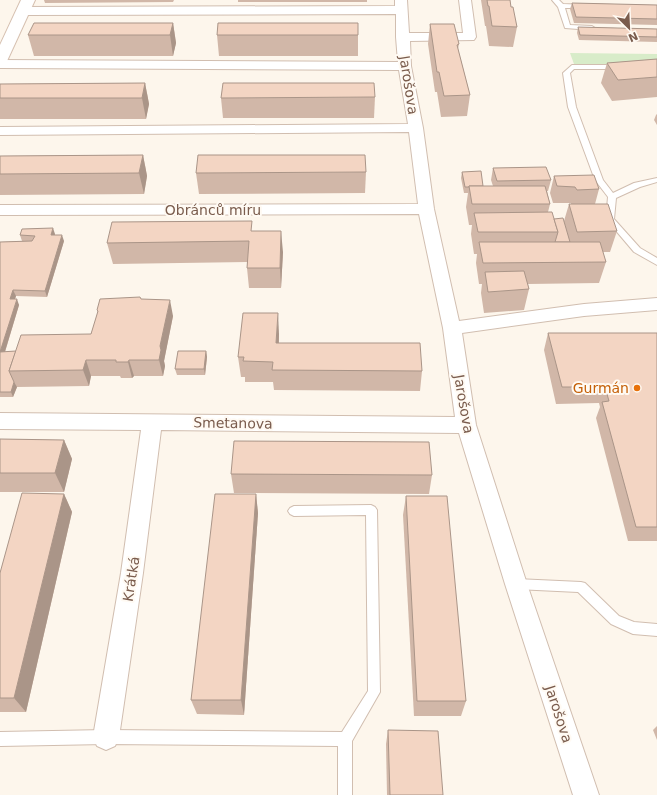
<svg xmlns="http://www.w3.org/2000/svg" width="657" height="795" viewBox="0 0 657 795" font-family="'DejaVu Sans',sans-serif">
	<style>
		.green { fill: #d8ecc9 }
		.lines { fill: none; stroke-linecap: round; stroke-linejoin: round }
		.lane-casing { stroke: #d1beb0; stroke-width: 2 }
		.street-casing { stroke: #d1beb0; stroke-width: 2 }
		.secondary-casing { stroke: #d6c0b0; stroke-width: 2 }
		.lane { fill: #fff; fill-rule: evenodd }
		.street { fill: #fff; fill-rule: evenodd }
		.secondary { fill: #fff; fill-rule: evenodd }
		.wall { fill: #d1b7a8 }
		.shaded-wall { fill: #aa9588 }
		.building { fill: #f3d5c3; stroke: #aa9588 }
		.food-dot { fill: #e8710a; stroke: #fffaf3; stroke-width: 1.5 }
		.labels { text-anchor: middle; stroke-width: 4; stroke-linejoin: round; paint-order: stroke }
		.street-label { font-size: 14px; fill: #7a5c4d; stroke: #fffaf3 }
		.food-label { font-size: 14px; fill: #c56008; stroke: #fffaf3; text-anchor: end }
	</style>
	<rect width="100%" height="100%" fill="#fdf6ec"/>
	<polygon class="green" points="570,53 657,54 657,64 574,64"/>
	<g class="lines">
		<defs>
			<g id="lane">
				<polygon points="552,0 559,0 563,4 587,5 587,7 585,8 565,8 570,25 592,26 595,28 592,30 565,28 558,7"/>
				<polygon points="572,65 619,65 622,67 619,69 574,69 570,73 576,107 603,180 613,193 634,183 657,178 657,182 640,187 616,198 614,219 640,248 657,258 657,265 634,252 606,219 608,197 595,180 568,107 563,73"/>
				<polygon points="371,505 375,507 377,510 380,692 352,741 352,795 338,795 338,746 106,744 0,746 0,732 106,730 342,732 368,691 366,515 294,516 290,514 288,511 290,508 294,506"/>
				<polygon points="516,579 581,582 585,583 619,616 634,622 657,624 657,636 633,634 611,624 578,592 516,589 512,588 510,584 512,580"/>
			</g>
			<polygon id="street" points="395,0 407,0 409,33 463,33 459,0 471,0 476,37 474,40 410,41 411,66 423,128 434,209 459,321 584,304 657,298 657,310 584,316 462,333 476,425 527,584 599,795 573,795 505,584 459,433 161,430 143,573 119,737 115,746 106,750 97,746 93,737 121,573 141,430 0,429 0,413 455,417 443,328 419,214 0,215 0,205 418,204 409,132 0,135 0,127 408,124 399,70 0,68 0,60 398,62 396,37 396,14 23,15 19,14 17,11 19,8 23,7 395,6"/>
			<polygon id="secondary" points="21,0 35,0 7,61 5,64 0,65 0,45"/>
		</defs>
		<use href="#lane" class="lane-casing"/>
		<use href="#street" class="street-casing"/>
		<use href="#secondary" class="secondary-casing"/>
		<use href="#lane" class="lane"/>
		<use href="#street" class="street"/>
		<use href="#secondary" class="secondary"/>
	</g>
	<g class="wall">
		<polygon points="44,0 174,0 173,2 45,3"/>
		<rect x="238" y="0" width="129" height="2"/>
		<polygon points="481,0 510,0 511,7 517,27 513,47 489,46 486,26 485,26"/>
		<polygon points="572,3 657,5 657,25 574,23 570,9"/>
		<polygon points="173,23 176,43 173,56 34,56 28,35"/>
		<polygon points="430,24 459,44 458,49 470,95 467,116 441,117 437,92 435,92 428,44"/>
		<polygon points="578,27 657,29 657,42 579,40 577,33"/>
		<polygon points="217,35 358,35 358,56 219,56"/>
		<polygon points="657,59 657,97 612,101 601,83 607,63"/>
		<polygon points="145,83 149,104 146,119 0,119 0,84"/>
		<polygon points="375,97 374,118 223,118 221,98"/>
		<polygon points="657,114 657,125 654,120 656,115"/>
		<polygon points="143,155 147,176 144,194 0,195 0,156"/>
		<polygon points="493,168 551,180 548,191 547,191 550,204 548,212 554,219 564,221 569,204 571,204 571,203 553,203 550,193 554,176 599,189 595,204 617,231 610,252 603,252 606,262 599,283 528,284 529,289 524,310 484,313 481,293 482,284 479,284 476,263 477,254 474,254 471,234 472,225 469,225 466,207 468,193 464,193 461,178 462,172 483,186 493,186 491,180"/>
		<polygon points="366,172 365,193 199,194 196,173"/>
		<polygon points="253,231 283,252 281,288 249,288 247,268 247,262 113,264 107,243"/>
		<polygon points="55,234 55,235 64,241 47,297 16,296 15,299 19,305 5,352 16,351 91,334 98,313 97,310 141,299 173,316 164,361 165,366 163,376 134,376 132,378 121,378 120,376 91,376 89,386 17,387 13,397 0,397 0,242 28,241 22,241 20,235"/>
		<polygon points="548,333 657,333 657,541 628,541 596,418 600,407 599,403 556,404 544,350"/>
		<polygon points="279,334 279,343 422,371 420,391 274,390 273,382 245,382 245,377 241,377 238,357"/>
		<polygon points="206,351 207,357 205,375 177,375 175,369"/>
		<polygon points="0,439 64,440 72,459 64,492 0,492"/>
		<polygon points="231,474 432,475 429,494 234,493"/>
		<polygon points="64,494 72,512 26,712 0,712 0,573"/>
		<polygon points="256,494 258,513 244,715 197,714 191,700"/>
		<polygon points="406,496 466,701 461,716 414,716 403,515"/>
		<polygon points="657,726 657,740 653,730"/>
		<polygon points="388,730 443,795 387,795 386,744"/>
	</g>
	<g class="shaded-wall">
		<polygon points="173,23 176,43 173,56 170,35"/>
		<polygon points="145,83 149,104 146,119 142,98"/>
		<polygon points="143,155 147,176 144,194 139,173"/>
		<polygon points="53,228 55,234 53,241 51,235"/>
		<polygon points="281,231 283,252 281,288 280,268"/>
		<polygon points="62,235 64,241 47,297 45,291"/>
		<polygon points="13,290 16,296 13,305 10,299"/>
		<polygon points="17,299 19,305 3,358 0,352"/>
		<polygon points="170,300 173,316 164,361 165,366 163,376 159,360 160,346"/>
		<polygon points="278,313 279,334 278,363 276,343"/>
		<polygon points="206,351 207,357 205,375 204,369"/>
		<polygon points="86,360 91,376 89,386 83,370"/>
		<polygon points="129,360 134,376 132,378 128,362"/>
		<polygon points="14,382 17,387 13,397 11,392"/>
		<polygon points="64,440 72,459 64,492 55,473"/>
		<polygon points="64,494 72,512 26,712 14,698"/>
		<polygon points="256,494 258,513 244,715 241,700"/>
	</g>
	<g class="building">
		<polygon points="487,0 510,0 511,7 513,7 517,27 492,26 489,6 488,6"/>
		<polygon points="572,3 657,5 657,19 576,17"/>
		<polygon points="34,23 173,23 170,35 28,35"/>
		<polygon points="218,23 358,23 358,35 217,35"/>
		<polygon points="430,24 454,24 459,44 457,45 470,95 444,96 439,72 437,72"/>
		<polygon points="578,27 657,29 657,37 580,35"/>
		<polygon points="657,59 657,77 618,80 607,63"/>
		<polygon points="145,83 142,98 0,98 0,84"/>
		<polygon points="223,83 374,83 375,97 221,98"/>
		<polygon points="143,155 139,173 0,174 0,156"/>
		<polygon points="198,155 365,155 366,172 196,173"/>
		<polygon points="546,167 551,180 497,181 493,168"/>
		<polygon points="481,171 483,186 469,186 469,187 465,187 462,172"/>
		<polygon points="594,175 599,189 577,190 575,187 557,186 554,176"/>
		<polygon points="469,186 545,186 550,204 472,204"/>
		<polygon points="569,204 608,204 617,231 577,232"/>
		<polygon points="552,212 558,232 478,232 474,213"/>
		<polygon points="563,218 570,242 555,242 558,232 554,219"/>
		<polygon points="252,221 251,231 281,231 280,268 247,268 249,241 107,243 112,222"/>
		<polygon points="53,228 51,235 62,235 45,291 13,290 10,299 17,299 0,352 16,351 9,371 14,382 11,392 0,392 0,242 32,241 35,236 20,235 22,229"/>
		<polygon points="479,242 600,242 606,262 483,263"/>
		<polygon points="524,271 529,289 488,292 485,272"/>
		<polygon points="140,297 141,299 170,300 160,346 161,350 159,360 129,360 128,362 116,362 116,360 86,360 83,370 9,371 21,335 91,334 98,311 97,310 100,299"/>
		<polygon points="243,313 278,313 276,343 420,343 422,371 272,370 273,362 243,361 244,357 238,357"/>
		<polygon points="548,333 657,333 657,527 636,527 602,402 609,401 605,387 562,387"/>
		<polygon points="178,351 206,351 204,369 175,369"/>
		<polygon points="0,439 64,440 55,473 0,473"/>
		<polygon points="234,441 429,442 432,475 231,474"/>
		<polygon points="22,493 64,494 14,698 0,698 0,573"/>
		<polygon points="215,494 256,494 241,700 191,700"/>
		<polygon points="406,496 447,496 466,701 417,701"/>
		<polygon points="388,730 438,731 443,795 390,795"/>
	</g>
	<circle class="food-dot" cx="637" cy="388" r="4"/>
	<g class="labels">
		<g class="street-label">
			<text transform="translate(409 85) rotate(81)" y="5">Jarošova</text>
			<text x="213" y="215">Obránců míru</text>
			<text transform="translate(464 404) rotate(80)" y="5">Jarošova</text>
			<text transform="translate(233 423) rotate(1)" y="5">Smetanova</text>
			<text transform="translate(131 579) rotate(-81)" y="5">Krátká</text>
			<text transform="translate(559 714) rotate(72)" y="5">Jarošova</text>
		</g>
		<g class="food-label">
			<text x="629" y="393">Gurmán</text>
		</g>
	</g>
	<g transform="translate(629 28) rotate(156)" stroke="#fffaf3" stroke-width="3" paint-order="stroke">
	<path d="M0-3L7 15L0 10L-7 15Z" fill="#7a5c4d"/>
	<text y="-6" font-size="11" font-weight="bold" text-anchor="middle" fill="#7a5c4d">N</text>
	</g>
</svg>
